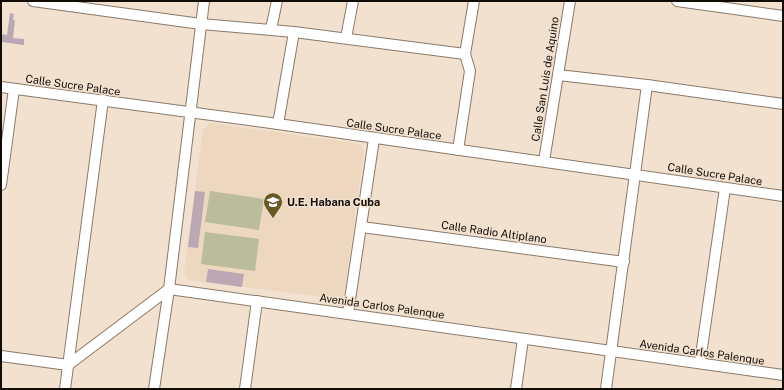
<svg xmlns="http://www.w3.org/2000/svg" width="784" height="390" viewBox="0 0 784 390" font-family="'Public Sans',sans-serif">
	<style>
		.built { fill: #edd7bf }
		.green { fill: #babc9b }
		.building { fill: #bca7b5 }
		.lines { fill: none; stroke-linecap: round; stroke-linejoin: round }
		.street-casing { stroke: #897a6a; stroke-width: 12 }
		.street { stroke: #fff; stroke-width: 10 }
		.labels { text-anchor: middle; stroke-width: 3; stroke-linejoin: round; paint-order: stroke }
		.street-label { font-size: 11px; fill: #110c06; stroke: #f2e1cf }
		.poi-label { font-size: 11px; font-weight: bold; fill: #110c06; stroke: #f2e1cf; text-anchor: start }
	</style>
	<rect width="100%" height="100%" fill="#f2e1cf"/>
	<polygon class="built" points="210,123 360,144 364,151 344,296 338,299 189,280 184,273 203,129"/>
	<g class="green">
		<polygon points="210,191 264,199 259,230 205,222"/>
		<polygon points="205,232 259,239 255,271 201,264"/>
	</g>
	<g class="building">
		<polygon points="10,13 14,14 13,20 15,20 13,38 24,39 24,45 1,42 1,34 7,35"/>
		<polygon points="195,191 205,192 198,248 188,247"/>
		<polygon points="208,269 244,274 242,287 206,282"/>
	</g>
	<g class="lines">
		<defs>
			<g id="street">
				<polyline points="33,1 201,24 294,32 465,54"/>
				<polyline points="677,1 783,16"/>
				<polyline points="271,29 277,1"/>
				<polyline points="346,38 353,1"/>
				<polyline points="558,75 647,85 783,104"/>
				<polyline points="1,87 278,124 783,196"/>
				<polyline points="278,124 294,32"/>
				<polyline points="458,150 470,71 465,54 474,1"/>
				<polyline points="544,161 570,1"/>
				<polyline points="1,185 14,89"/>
				<polyline points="362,227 624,262"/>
				<polyline points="348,313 374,139"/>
				<polyline points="1,356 68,365 169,289 783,375"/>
				<polyline points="700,362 725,188"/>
				<polyline points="65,389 103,100"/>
				<polyline points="154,389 169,289 204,1"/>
				<polyline points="245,389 257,301"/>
				<polyline points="516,389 523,339"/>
				<polyline points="606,389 647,85"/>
			</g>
		</defs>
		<use href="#street" class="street-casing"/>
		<use href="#street" class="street"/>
	</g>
	<defs>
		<symbol id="school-pin" viewBox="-11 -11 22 30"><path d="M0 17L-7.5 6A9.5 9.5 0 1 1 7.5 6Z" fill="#675926" stroke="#f2e1cf"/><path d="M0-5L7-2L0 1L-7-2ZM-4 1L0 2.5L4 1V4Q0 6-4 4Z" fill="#fff"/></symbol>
	</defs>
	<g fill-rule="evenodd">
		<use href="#school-pin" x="262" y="191" width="22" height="30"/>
	</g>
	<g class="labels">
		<g class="street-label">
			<text transform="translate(545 79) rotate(-81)" y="4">Calle San Luis de Aquino</text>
			<text transform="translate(73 85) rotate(8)" y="4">Calle Sucre Palace</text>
			<text transform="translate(394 129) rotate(8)" y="4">Calle Sucre Palace</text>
			<text transform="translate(715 174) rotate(9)" y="4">Calle Sucre Palace</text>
			<text transform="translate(494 232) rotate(8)" y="4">Calle Radio Altiplano</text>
			<text transform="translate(382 306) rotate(8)" y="4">Avenida Carlos Palenque</text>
			<text transform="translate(702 352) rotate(8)" y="4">Avenida Carlos Palenque</text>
		</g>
		<g class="poi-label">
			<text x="287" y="206">U.E. Habana Cuba</text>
		</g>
	</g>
	<rect width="784" height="390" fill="none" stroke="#110c06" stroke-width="4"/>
</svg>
